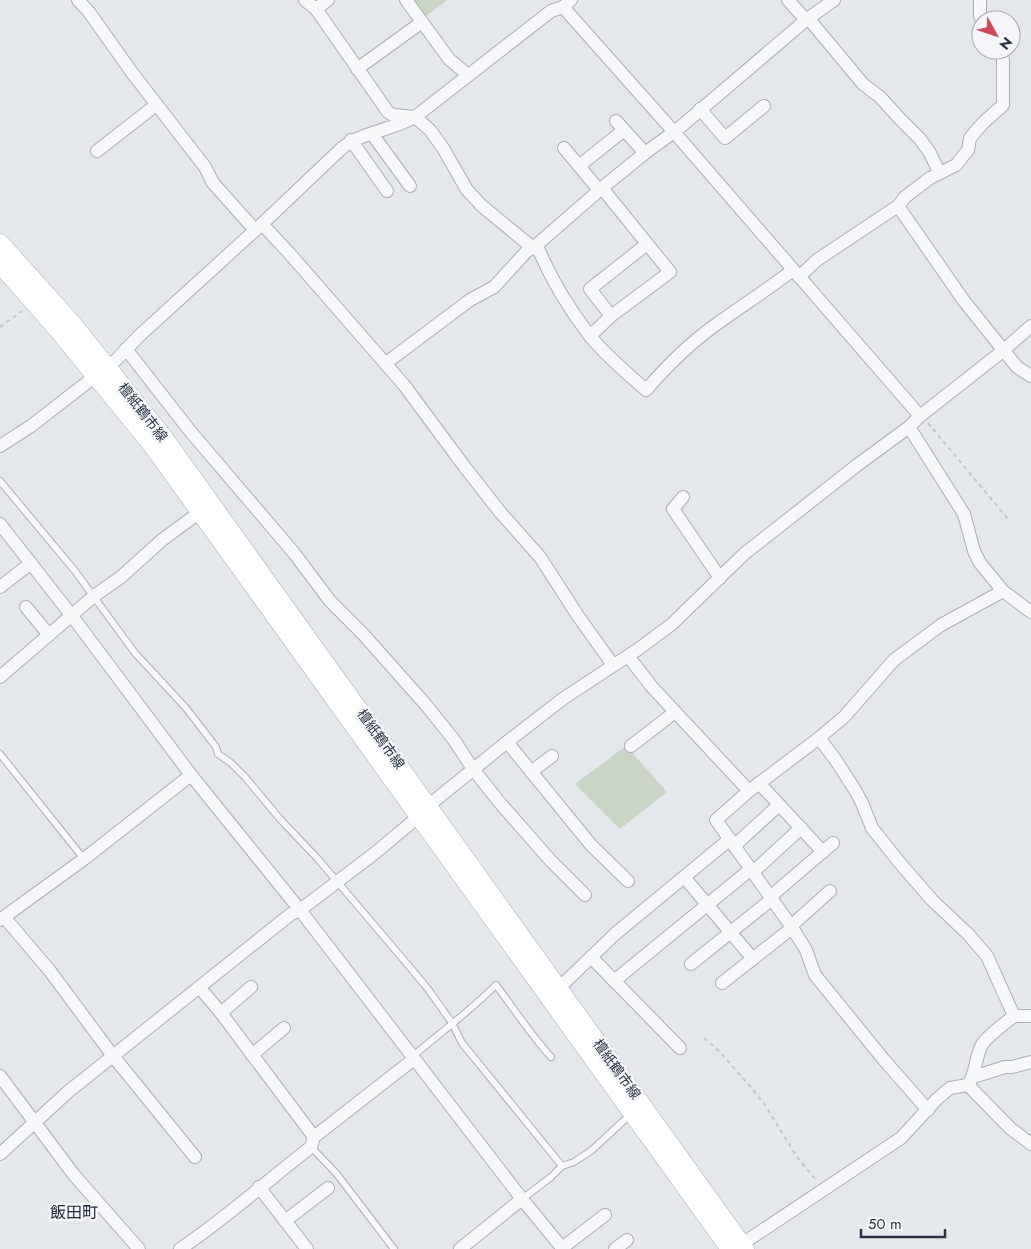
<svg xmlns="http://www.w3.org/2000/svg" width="1031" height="1249" viewBox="0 0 1031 1249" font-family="Jost,'Noto Sans JP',sans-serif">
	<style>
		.green { fill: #c9d6c5 }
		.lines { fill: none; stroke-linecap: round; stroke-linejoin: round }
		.lane-casing { stroke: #a9aeb7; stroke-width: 8 }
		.street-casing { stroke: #a9aeb7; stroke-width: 14 }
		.secondary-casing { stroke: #a9aeb7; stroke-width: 19 }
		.path { stroke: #c2c5cb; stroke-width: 2; stroke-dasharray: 4 4; stroke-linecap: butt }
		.lane { stroke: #f7f8fa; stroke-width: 6 }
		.street { stroke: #f7f8fa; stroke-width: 12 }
		.secondary { stroke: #fff; stroke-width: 18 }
		.labels { text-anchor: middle; stroke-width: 5; stroke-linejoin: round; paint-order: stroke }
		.street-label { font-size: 14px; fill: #2b3445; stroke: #f4f6f9 }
		.quarter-label { font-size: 16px; fill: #1d2536; stroke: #f4f6f9 }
	</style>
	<rect width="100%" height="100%" fill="#e4e7ec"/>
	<g class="green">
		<polygon points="407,0 447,0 421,20"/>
		<polygon points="626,746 667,792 620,829 575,784"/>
	</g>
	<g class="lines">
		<defs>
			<g id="lane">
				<polyline points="0,481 75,571 135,653 186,708 216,747 218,754 231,763 245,777 280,819 318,859 408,965 428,989 452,1023 462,1043 562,1166"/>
				<polyline points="0,754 84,859"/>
				<path d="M412 1057C440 1033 470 1011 496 985 514 1009 531 1035 551 1057"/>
				<polyline points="311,1147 336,1173 394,1249"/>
				<polyline points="522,1199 551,1177 562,1166 574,1162 592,1150 631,1114"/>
			</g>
			<g id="street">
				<polyline points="78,0 89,12 133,74 205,167 213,183 255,230"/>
				<polyline points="305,0 316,9 388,112 393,115 415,117 430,130 443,148 467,190 482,206 533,248 602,188 645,153 678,129 806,20 834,0"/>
				<polyline points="406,0 449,59 468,75"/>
				<polyline points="788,0 806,20"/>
				<polyline points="980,0 980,16 982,20"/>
				<polyline points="563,7 674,132 920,416"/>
				<polyline points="316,9 328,0"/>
				<polyline points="808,18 863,84 880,97 901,120 920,139 930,153 939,172"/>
				<polyline points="357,69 422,22"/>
				<polyline points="700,109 725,138 764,106"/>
				<polyline points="616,121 645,153"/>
				<polyline points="372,134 410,186"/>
				<polyline points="351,140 387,191"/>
				<polyline points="564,148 599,190"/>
				<polyline points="97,151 156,105"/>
				<polyline points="579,166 624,130"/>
				<polyline points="898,206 964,301 1017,367 1031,376"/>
				<polyline points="262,224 290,254 404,385 464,466 500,512 540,557 578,616 613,665"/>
				<path d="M537 246C550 277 569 309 590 336 606 356 627 373 646 390 666 367 689 344 714 326 740 307 767 290 793 270"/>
				<polyline points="799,277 817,260 898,206 905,197 930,178 956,165 968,150 970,138 983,123 1003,105 1003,59 998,50"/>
				<polyline points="611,316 590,289 647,244"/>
				<polyline points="590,336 611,316 670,272 602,188"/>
				<polyline points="126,349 190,431 294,553 330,601 363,634 426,705 454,740 473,769 500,803 551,861 585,895"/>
				<polyline points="386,363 470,300 494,287 527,251 533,248"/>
				<polyline points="909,427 964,514 974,551 980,563 1003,591 1031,612"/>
				<path d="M0 446 31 426 116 360 140 335 262 224 342 148C362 132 392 130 415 117L551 11 563 7 571 0"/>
				<polyline points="683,497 673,509 720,578"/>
				<polyline points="0,524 72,616 191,775 300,910 522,1199 563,1249"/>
				<polyline points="0,587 31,563"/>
				<polyline points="26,607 49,635"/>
				<polyline points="628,656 652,687 749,791 819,738 844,717 894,660 941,625 1003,591"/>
				<polyline points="0,677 94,596 121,577 162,540 200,512"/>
				<polyline points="819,738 835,759 855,790 862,803 872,828 899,862 932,900 968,934 987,956 1014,1016"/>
				<polyline points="507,742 591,845 628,881"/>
				<polyline points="631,746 675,712"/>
				<polyline points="531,772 552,756"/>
				<polyline points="759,783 823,852"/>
				<polyline points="749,791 716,820 791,926 806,950 815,975 884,1060 928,1110"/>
				<polyline points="734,846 779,805"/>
				<polyline points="753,872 801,828"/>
				<polyline points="684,877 753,959"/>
				<polyline points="770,897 833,843"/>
				<polyline points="4,917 50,971 113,1056 195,1157"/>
				<polyline points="0,920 84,859 191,775"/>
				<polyline points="791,926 830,891"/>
				<polyline points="591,957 680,1048"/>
				<polyline points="691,964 772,899"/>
				<polyline points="614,981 751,869"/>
				<polyline points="722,983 792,928"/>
				<polyline points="200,988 221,1013 314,1137"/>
				<polyline points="559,988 615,934 730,839"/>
				<polyline points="221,1013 251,987"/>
				<polyline points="252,1055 284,1028"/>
				<polyline points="0,1076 74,1175 139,1249"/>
				<polyline points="973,1077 1005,1067 1012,1067 1031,1062"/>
				<polyline points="968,1085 1010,1128 1031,1144"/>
				<polyline points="0,1154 69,1091 291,914 300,910 375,853 418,817 428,806 507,742 564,698 637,650 672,624 744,554 856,466 909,427 920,416 1004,350 1031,326"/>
				<polyline points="259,1187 307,1249"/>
				<polyline points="285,1221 328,1188"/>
				<path d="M742 1244 901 1138 937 1099 950 1088 968 1085C977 1072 975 1055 983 1043 991 1033 1004 1024 1014 1016H1031"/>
				<polyline points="562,1248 605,1215"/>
				<path d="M180 1249C226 1218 267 1181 311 1147L314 1137 414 1059"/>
				<polyline points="460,1249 522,1199"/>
				<polyline points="615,1249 627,1240"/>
			</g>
			<g id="secondary">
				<polyline points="0,243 70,321 164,438 745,1249"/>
				<polyline points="0,264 58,330 152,445 730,1249"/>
			</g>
		</defs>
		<use href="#lane" class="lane-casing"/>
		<use href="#street" class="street-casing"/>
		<use href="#secondary" class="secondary-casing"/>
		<g class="path">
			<polyline points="0,327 22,311"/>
			<polyline points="928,423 1008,519"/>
			<polyline points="704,1038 717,1049 750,1086 765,1105 797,1157 817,1181"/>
		</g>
		<use href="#lane" class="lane"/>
		<use href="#street" class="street"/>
		<use href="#secondary" class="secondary"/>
	</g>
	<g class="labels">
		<g class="street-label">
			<text transform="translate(143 412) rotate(52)" y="5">檀紙鶴市線</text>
			<text transform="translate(381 739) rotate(54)" y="5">檀紙鶴市線</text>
			<text transform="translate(617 1069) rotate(54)" y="5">檀紙鶴市線</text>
		</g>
		<g class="quarter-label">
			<text x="74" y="1218">飯田町</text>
		</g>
	</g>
	<g transform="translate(996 35) rotate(130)"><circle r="24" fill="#f4f6f9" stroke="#a4a8b1"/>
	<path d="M0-4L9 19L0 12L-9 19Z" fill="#d1495b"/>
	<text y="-8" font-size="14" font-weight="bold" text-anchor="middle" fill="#2b3445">N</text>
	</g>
	<path d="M861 1229v8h84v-8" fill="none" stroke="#2b3445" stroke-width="2.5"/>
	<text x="868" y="1229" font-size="15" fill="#2b3445" stroke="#f4f6f9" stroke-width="4" paint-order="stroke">50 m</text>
</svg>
